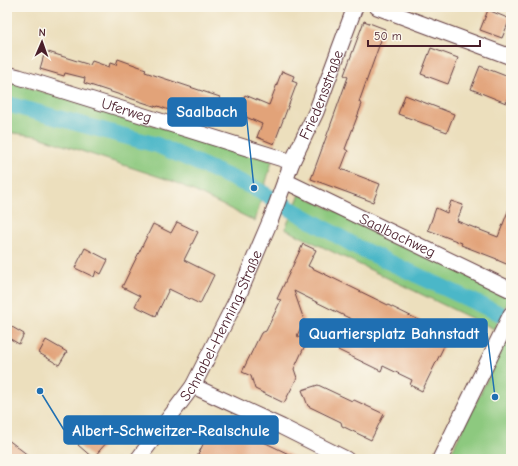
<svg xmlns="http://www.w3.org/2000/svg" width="518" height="466" viewBox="0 0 518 466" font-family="'Comic Neue',sans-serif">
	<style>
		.green { fill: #8dc97f; stroke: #6c7455 }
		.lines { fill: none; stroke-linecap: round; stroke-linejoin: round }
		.canal { stroke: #4cb7c8; stroke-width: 16 }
		.building { fill: #e2a379 }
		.street-casing { stroke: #623c41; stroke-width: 17 }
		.street { stroke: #fff; stroke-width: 15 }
		.labels { text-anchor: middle; stroke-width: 3; stroke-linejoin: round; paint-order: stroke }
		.street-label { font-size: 15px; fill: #4a1f2b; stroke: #fbf7ec }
		.leader { fill: none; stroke: #1f6fb2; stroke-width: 1.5 }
		.callout-dot { fill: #1f6fb2; stroke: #fbf7ec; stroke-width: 1.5 }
		.callout { fill: #1f6fb2; stroke: #1f6fb2; stroke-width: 1.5 }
		.callout-label { font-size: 16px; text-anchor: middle; font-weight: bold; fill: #fff }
	</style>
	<rect width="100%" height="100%" fill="#fbf7ec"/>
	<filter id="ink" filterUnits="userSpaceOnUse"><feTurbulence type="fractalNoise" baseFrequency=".025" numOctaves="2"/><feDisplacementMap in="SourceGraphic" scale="8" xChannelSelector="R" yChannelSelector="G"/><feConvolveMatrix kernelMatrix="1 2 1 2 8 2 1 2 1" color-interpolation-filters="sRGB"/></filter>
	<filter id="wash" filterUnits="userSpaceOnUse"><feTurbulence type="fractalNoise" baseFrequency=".012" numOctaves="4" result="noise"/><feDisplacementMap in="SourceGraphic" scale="16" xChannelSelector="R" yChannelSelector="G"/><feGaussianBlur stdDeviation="0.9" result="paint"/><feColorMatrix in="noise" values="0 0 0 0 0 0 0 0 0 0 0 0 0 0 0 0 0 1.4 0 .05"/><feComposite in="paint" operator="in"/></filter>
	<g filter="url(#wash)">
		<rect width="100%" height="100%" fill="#ecdfbd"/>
		<g class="green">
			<polygon points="7,81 272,161 255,221 175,182 36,136 7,132"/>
			<polygon points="300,194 511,296 494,329 285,229"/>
			<polygon points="511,332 511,459 448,459 509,335"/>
		</g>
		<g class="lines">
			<polyline class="canal" points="7,104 157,145 254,188 359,248 511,319"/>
		</g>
		<g id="blocks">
			<g class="building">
				<polygon points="488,10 510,19 502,38 480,30"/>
				<polygon points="364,21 385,29 359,102 362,104 345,149 348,151 341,169 380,184 373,202 311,179 348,77 344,75"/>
				<polygon points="431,48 458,58 448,84 421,74"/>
				<polygon points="45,51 90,65 92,61 109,67 110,63 116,65 118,59 146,69 145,72 220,97 215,114 208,111 207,115 202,113 199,121 158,106 157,107 84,83 85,78 65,73 64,76 40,69"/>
				<polygon points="480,66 511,78 511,90 506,103 471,89"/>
				<polygon points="282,71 294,76 292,81 297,83 274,144 257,137 262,124 230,110 235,99 242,102 245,95 269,105"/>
				<polygon points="405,95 454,114 447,132 398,114"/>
				<polygon points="451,201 463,205 457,221 498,237 510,206 511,206 511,266 497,260 497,259 461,245 462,243 428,230 436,208 447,213"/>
				<polygon points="177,222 198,232 184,260 214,275 200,304 169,289 156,316 135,306 140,296 122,287 153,224 171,233"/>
				<polygon points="303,244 316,250 308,266 429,325 428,326 449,336 422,391 410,385 412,380 383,366 381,371 338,350 353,320 294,291 304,320 297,336 307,341 294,369 297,378 284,403 255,389 251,376 242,372 261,333 266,331 281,300 277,299"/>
				<polygon points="85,248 108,260 101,274 96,271 94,277 75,268"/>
				<polygon points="7,324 24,334 19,344 7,337"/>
				<polygon points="46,340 67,352 59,365 39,353"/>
				<polygon points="318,385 352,401 354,400 384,414 371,440 342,426 341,422 308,406 302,390"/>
				<polygon points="215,419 272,446 299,459 196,459"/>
				<polygon points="93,428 108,441 93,458 78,445"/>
				<polygon points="7,439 33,459 7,459"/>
			</g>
		</g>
	</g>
	<g filter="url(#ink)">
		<use href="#blocks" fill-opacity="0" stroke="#623c41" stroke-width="1"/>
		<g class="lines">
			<defs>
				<g id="street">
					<polyline points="377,7 511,57"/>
					<path id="s1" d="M7 74 19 77 292 162"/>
					<path id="s2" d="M285 181 511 290"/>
					<polyline points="193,386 282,427 346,459"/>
					<path id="s3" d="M138 459 193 386 237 299 271 219 292 162 316 112 355 7"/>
					<polyline points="440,459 511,314"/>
				</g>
			</defs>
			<use href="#street" class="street-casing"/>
			<use href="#street" class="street"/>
		</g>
	</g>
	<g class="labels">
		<g class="street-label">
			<text dy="5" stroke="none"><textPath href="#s3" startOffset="410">Friedensstraße</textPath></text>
			<text dy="5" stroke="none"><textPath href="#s1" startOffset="125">Uferweg</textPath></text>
			<text dy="5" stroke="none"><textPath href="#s2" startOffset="125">Saalbachweg</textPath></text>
			<text dy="5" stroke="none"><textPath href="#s3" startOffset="158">Schnabel-Henning-Straße</textPath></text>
		</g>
	</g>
	<path class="leader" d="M254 188L246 112M495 397L487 333M40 391L64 430"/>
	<g class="callout-dot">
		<circle cx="254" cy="188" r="4"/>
		<circle cx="495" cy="397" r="4"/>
		<circle cx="40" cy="391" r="4"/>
	</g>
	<g class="callout">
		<rect x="168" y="98" width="78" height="28" rx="4"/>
		<rect x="300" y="319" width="187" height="28" rx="4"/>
		<rect x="64" y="416" width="214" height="28" rx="4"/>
	</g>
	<g class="callout-label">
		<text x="207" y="117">Saalbach</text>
		<text x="394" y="339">Quartiersplatz Bahnstadt</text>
		<text x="171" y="436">Albert-Schweitzer-Realschule</text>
	</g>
	<rect width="518" height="466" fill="none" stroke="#fbf7ec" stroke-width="24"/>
	<g transform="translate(42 42) rotate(2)" stroke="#fbf7ec" stroke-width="3" paint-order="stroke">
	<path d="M0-3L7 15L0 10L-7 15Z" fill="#4a1f2b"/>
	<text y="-6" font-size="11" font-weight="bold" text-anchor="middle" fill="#4a1f2b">N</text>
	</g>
	<path d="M368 40v6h112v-6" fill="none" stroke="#4a1f2b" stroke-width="2"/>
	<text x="374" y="40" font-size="12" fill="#4a1f2b" stroke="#fbf7ec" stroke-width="3" paint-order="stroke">50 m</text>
</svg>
